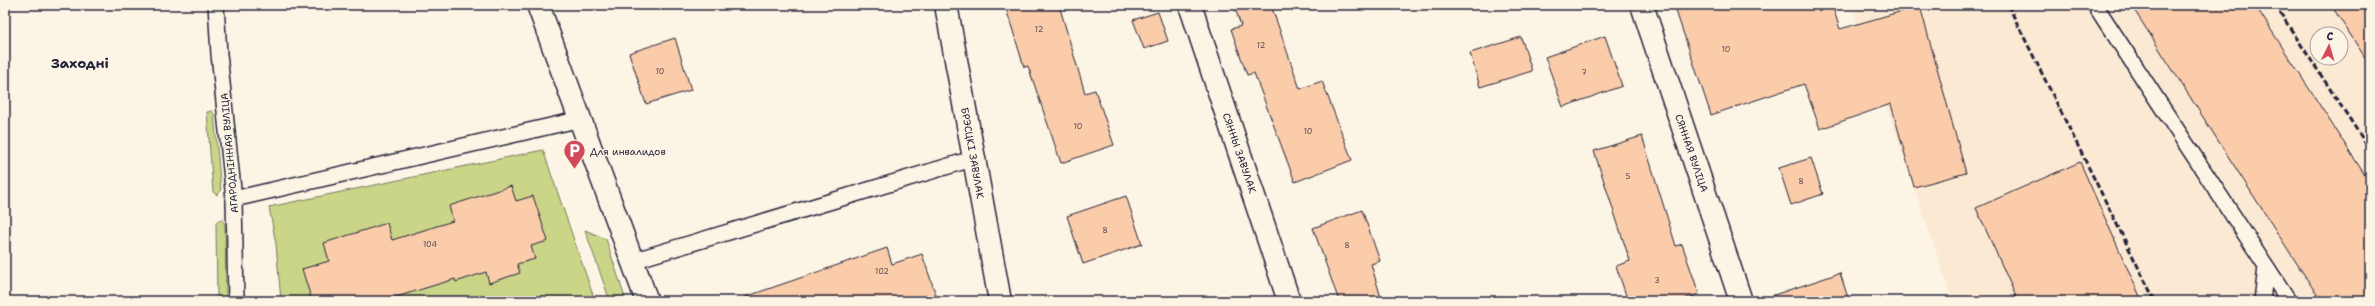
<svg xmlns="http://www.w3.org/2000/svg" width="2375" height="306" viewBox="0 0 2375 306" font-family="'Shantell Sans',sans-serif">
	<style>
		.built { fill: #fce9d3; fill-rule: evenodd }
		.green { fill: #cad588; stroke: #767c62 }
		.building { fill: #fbccaa; stroke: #22223b }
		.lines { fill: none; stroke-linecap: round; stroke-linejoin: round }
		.service-casing { stroke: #22223b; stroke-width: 18 }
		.minor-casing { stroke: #22223b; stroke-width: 25 }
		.service { stroke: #fcf5e5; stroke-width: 15 }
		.minor { stroke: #fcf5e5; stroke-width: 22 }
		.rail { stroke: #22223b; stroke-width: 3; stroke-dasharray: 6 3; stroke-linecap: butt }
		.labels { text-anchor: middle; stroke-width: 3; stroke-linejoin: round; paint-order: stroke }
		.number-label { font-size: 8px; fill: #584c57 }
		.poi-label { font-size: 10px; fill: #22223b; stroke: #fcf5e5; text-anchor: start }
		.street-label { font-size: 10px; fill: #22223b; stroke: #fcf5e5 }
		.district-label { font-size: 14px; font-weight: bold; fill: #22223b; stroke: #fcf5e5 }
	</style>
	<rect width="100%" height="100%" fill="#fcf5e5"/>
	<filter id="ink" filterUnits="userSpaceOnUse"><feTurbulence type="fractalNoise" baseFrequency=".025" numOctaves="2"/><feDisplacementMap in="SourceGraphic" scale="8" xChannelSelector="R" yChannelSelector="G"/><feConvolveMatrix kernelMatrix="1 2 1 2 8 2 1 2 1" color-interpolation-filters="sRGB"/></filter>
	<g filter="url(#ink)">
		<path class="built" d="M1851 5H2370V301H1953ZM2317 34H2341V58H2317Z"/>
		<g class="green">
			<polygon points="212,111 214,114 221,191 217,195 213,192 207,112"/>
			<polygon points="543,150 595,301 281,301 276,244 269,207"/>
			<polygon points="223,219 225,226 226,301 217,301 216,222"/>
			<polygon points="585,230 606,239 626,301 610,301"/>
		</g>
		<g class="building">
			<polygon points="1005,5 1059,5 1085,93 1095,90 1114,145 1061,163 1028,66 1024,67"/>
			<polygon points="1234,5 1271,5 1300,89 1322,81 1352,160 1295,182 1254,73 1247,75 1231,29 1241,26"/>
			<polygon points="1693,5 1832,5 1840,29 1920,6 1966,173 1914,187 1891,104 1820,129 1804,84 1711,115 1676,11"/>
			<polygon points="2131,5 2255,5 2370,183 2370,301 2321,301"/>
			<polygon points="2331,5 2370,5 2370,65"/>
			<polygon points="1158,12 1168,41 1144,49 1133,20"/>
			<polygon points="1605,36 1622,86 1563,107 1545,57"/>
			<polygon points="1521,37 1532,71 1480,87 1470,53"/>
			<polygon points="675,38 691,90 646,104 629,53"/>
			<polygon points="1642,136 1676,246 1682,244 1699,294 1678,301 1628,301 1616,266 1630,261 1594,151"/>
			<polygon points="1811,158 1823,194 1791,205 1779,168"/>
			<polygon points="2080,162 2142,301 2018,301 1976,208"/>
			<polygon points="511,186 516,201 533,196 548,241 531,246 535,259 517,264 520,273 489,283 486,272 456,282 455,279 383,301 312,301 302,269 329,261 324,243 387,223 392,240 453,221 449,206"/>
			<polygon points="1126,196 1142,244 1083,264 1067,216"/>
			<polygon points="1362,210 1380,261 1371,264 1382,301 1339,301 1313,228"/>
			<polygon points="887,248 892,264 922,254 938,301 746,301 745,297"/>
			<polygon points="1840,273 1849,301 1772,301 1771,296"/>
		</g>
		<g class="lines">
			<defs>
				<g id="service">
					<polyline points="216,5 219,54 234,199 236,301"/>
					<polyline points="2095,5 2289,301"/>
					<polyline points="234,199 581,119"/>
					<polyline points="632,261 962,162"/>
					<polyline points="2262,301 2266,267"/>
				</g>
				<g id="minor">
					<polyline points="538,5 647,301"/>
					<polyline points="946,5 1000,301"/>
					<polyline points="1190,5 1289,301"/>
					<polyline points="1642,5 1741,301"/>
				</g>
			</defs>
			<use href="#service" class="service-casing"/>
			<use href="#minor" class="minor-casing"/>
			<use href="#service" class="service"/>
			<use href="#minor" class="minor"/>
			<g class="rail">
				<polyline points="2008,5 2155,301"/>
				<polyline points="2275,5 2370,150"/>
			</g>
		</g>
	</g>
	<defs>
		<symbol id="parking-pin" viewBox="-11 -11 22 30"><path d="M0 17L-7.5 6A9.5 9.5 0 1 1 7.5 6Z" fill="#d1495b" stroke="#fcf5e5"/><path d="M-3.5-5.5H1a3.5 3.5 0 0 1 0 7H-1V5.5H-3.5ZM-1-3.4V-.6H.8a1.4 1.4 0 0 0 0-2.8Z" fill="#fff"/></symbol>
	</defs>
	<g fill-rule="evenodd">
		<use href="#parking-pin" x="562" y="138" width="25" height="34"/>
	</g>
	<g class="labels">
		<g class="number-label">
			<text x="1039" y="32">12</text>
			<text x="1261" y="48">12</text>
			<text x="1726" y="52">10</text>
			<text x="660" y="74">10</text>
			<text x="1584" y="75">7</text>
			<text x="1078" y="129">10</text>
			<text x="1308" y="134">10</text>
			<text x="1628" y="179">5</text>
			<text x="1801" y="184">8</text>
			<text x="1105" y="233">8</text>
			<text x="430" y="247">104</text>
			<text x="1347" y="248">8</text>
			<text x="882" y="274">102</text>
			<text x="1657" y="283">3</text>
		</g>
		<g class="poi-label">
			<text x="590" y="155">Для инвалидов</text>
		</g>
		<g class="street-label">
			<text transform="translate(229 153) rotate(-95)" y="4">АГАРОДНІННАЯ ВУЛІЦА</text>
			<text transform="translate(973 153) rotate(80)" y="4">БРЭСЦКІ ЗАВУЛАК</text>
			<text transform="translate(1240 153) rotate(71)" y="4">СЯННЫ ЗАВУЛАК</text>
			<text transform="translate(1692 153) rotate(71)" y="4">СЯННАЯ ВУЛІЦА</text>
		</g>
		<g class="district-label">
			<text x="80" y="68">Заходні</text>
		</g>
	</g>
	<rect width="2375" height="306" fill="none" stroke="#fcf5e5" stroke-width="20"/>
	<rect x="10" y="10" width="2355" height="286" fill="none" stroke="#22223b" stroke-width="1.5" filter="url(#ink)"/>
	<g transform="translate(2329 46) rotate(5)"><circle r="19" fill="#fcf5e5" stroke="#a5a1a1"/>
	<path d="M0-3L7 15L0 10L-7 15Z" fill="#d1495b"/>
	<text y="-6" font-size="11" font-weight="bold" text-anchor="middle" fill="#22223b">С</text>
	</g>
</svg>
